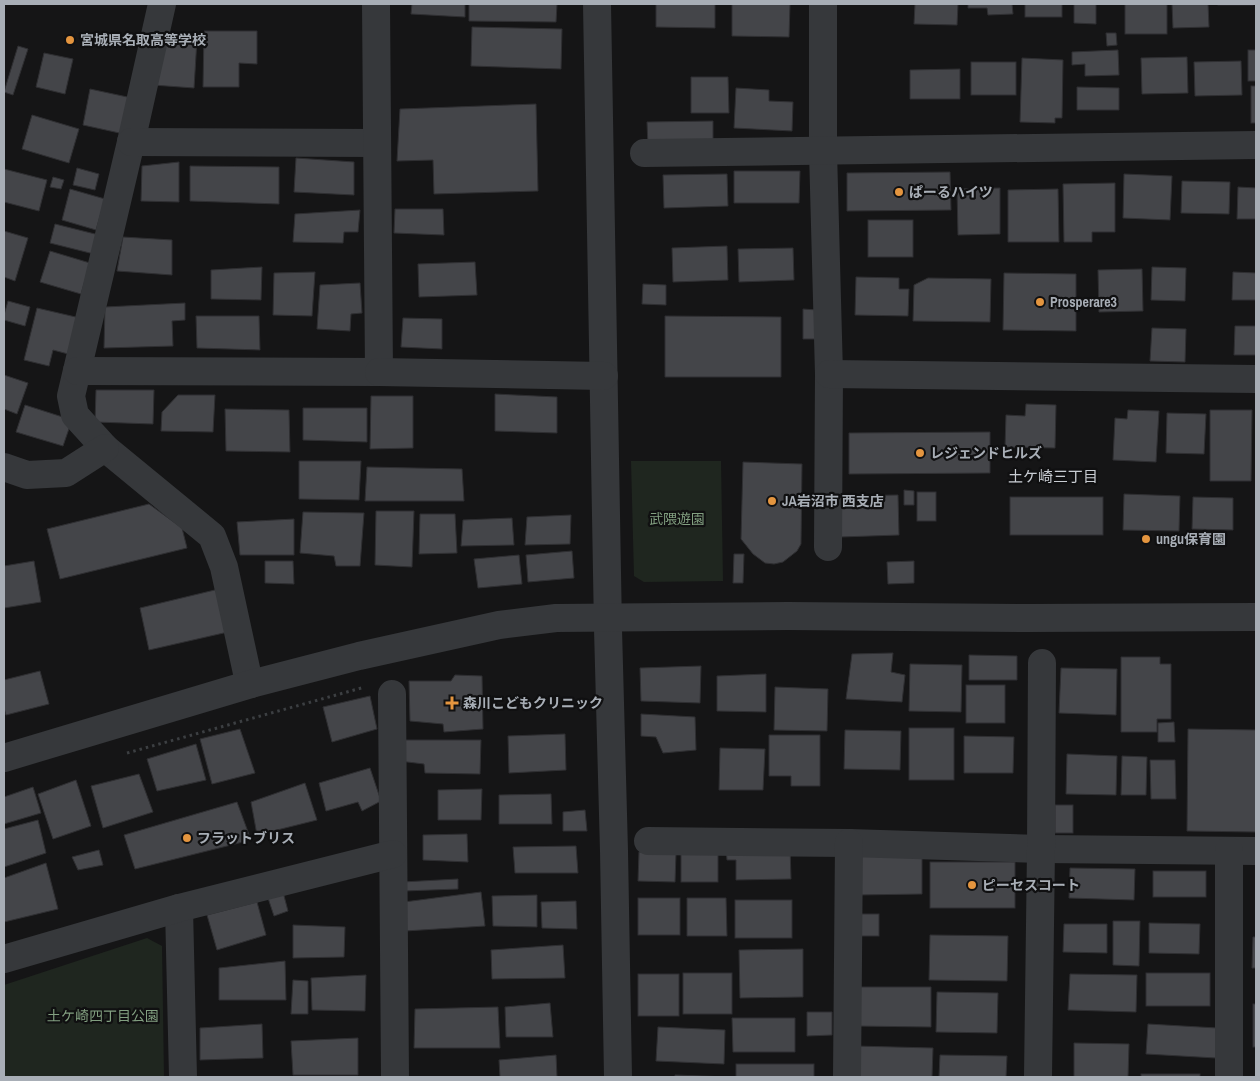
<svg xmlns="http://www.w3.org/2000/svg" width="1260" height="1081" viewBox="0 0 1260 1081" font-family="'Archivo Narrow','Noto Sans JP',sans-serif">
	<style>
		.green { fill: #1f261f }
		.building { fill: #444549; stroke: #2f2f32 }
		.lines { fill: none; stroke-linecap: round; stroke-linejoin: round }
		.path { stroke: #3c3f42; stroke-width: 3; stroke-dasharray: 2.5 4; stroke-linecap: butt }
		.minor { stroke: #36383b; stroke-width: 28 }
		.poi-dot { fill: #e4953f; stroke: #101011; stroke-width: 2 }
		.labels { text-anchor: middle; stroke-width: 4.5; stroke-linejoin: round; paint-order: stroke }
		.poi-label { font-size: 14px; font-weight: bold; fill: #a8aeb6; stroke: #101011; text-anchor: start }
		.park-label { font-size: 14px; fill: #829f80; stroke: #101011 }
		.neighbourhood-label { font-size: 15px; fill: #c8ccd2; stroke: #101011 }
	</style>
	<rect width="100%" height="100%" fill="#151516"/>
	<g class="green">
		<polygon points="631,461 721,461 723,581 644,582 634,576"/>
		<polygon points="147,938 162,946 164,1077 4,1077 4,985"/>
	</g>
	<g class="building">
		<polygon points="412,4 465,4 465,17 411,14"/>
		<polygon points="469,4 557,4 556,22 469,21"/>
		<polygon points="656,4 715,4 715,28 656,27"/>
		<polygon points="732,4 790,4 789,37 732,36"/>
		<polygon points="915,4 958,4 957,25 914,24"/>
		<polygon points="968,4 1012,4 1013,14 988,15 987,8 968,8"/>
		<rect x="1025" y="4" width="37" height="13"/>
		<polygon points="1074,4 1116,4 1096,4 1096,24 1074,23"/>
		<rect x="1125" y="4" width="42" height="30"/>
		<polygon points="1172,4 1208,4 1209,27 1173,28"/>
		<rect x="1218" y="4" width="35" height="1"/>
		<polygon points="472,27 562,29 561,69 471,66"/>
		<polygon points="204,31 257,31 257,64 239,63 239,87 203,87"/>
		<polygon points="1106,33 1116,33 1117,45 1107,46"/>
		<polygon points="156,36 197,39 194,88 153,85"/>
		<polygon points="18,46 28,49 13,95 4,92"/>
		<polygon points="1118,50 1119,75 1085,76 1085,64 1072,65 1072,52"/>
		<rect x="1248" y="50" width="8" height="31"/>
		<polygon points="44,53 73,59 65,94 36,87"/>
		<polygon points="1187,57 1188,93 1142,94 1141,58"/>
		<polygon points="1022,58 1063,60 1062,118 1055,118 1055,123 1020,122"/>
		<polygon points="1241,61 1242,95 1195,96 1194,62"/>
		<rect x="971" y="62" width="45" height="33"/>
		<polygon points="960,69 960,99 910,99 910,70"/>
		<polygon points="691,77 728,77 729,113 691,113"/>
		<rect x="1251" y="86" width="5" height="37"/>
		<polygon points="1077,87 1119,88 1119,110 1077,110"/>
		<polygon points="736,88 769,90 769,101 793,102 792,131 734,128"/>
		<polygon points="90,89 132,98 124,134 83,125"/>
		<polygon points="536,104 538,191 434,194 433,160 397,161 400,109"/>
		<polygon points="32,115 79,129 69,163 22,149"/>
		<polygon points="713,121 713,146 648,147 647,122"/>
		<polygon points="296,158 354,162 354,195 294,192"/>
		<polygon points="179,162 179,202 141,201 142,166"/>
		<polygon points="190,166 279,167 279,204 190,201"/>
		<polygon points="77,168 99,174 95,190 73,185"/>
		<polygon points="4,169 47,180 39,211 4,202"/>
		<polygon points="734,171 800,171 799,203 734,203"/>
		<polygon points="950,172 951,210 847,211 847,173"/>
		<polygon points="727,174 728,206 664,208 663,175"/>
		<polygon points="1124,174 1172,176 1170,220 1123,218"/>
		<polygon points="53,177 64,180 61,189 50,187"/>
		<polygon points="1182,181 1230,182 1229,214 1181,213"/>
		<polygon points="1115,183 1115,232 1092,232 1092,242 1064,242 1063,184"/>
		<polygon points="1238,187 1256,188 1256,219 1237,219"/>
		<polygon points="1000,188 1000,234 958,235 957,189"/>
		<polygon points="70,189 105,199 96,230 62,220"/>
		<polygon points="1058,189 1059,242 1008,242 1008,190"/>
		<polygon points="395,209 443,209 444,235 394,233"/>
		<polygon points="360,210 358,232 344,232 343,243 293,242 295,214"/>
		<rect x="868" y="220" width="45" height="37"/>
		<polygon points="55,224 99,235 94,254 50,243"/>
		<polygon points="4,231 28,238 15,281 4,277"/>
		<polygon points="123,237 172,240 172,275 117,271"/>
		<polygon points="727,246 728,280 673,282 672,248"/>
		<polygon points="793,248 794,280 739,282 738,249"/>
		<polygon points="50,251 90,263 81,294 40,282"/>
		<polygon points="475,262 477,295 419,297 418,264"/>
		<polygon points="262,267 261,300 211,299 211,270"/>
		<polygon points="1152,267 1186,268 1185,301 1151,300"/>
		<polygon points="1142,269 1143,311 1099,312 1098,270"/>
		<polygon points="315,272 312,316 273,315 274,273"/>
		<polygon points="1233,272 1256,273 1256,300 1232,300"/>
		<polygon points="1004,273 1076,274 1076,331 1003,330"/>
		<polygon points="856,277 899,278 899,289 909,289 908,316 855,315"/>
		<polygon points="928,278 991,279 990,322 913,321 914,285"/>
		<polygon points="360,283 362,313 351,314 350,331 317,329 320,285"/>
		<polygon points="643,284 666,285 666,305 642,304"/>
		<polygon points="8,301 30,307 25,326 4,320 4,315"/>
		<polygon points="185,303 185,320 172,321 173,346 104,348 105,307"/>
		<polygon points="37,308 80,318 72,355 53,350 49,366 24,360"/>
		<polygon points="803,309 817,310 816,339 803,339"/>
		<polygon points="196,316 259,316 260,350 197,348"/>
		<polygon points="665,316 781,317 781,377 665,377"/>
		<polygon points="403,318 442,319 442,349 401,347"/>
		<polygon points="1235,326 1256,326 1256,355 1234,355"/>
		<polygon points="1152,328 1186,329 1185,362 1150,361"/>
		<polygon points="4,375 28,383 17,414 4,409"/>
		<polygon points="96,390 154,390 153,424 95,422"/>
		<polygon points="495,394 557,397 557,433 495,431"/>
		<polygon points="178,395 215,395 213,432 161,431 162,412"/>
		<polygon points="371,396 413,396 413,448 370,449"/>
		<polygon points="1026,404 1056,405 1055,448 1005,447 1006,415 1025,416"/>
		<polygon points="25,405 72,420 63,446 16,432"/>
		<polygon points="303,408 367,408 367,442 303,440"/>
		<polygon points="225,409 289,410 290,452 226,451"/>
		<polygon points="1128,410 1159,411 1156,462 1113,460 1115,418 1127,419"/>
		<polygon points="1210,410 1252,410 1251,481 1210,481"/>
		<polygon points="1167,413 1206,414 1204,454 1166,453"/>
		<polygon points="990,432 990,473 849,474 849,433"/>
		<polygon points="299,461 361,461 359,500 299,499"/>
		<polygon points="743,462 802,464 801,544 797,551 783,562 774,564 765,563 753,554 741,539"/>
		<polygon points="367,467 462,469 464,501 365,501"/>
		<polygon points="904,490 914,491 914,505 904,505"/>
		<rect x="917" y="492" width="19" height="29"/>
		<polygon points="1124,494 1180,496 1179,531 1123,530"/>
		<polygon points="898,495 899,535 840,537 839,496"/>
		<rect x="1010" y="497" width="93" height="38"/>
		<polygon points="1193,497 1233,498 1233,530 1192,529"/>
		<polygon points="149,504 182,528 187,548 60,579 47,529"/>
		<polygon points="376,511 414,511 412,567 375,565"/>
		<polygon points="303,512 364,513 360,566 336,566 334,556 300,553"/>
		<polygon points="420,514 455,514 457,553 419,554"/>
		<polygon points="571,515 570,544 525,545 527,517"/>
		<polygon points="512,518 514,545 461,546 463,520"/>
		<polygon points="294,519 294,555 240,555 237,522"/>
		<polygon points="572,551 574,578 528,582 526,555"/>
		<polygon points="734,554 744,554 743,583 733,583"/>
		<polygon points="519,555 522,584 478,588 474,559"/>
		<polygon points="34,561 41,602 4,608 4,566"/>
		<polygon points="265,561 293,561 294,584 265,583"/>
		<polygon points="914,561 914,583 888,584 887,562"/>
		<polygon points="219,589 228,632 149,650 140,608"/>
		<polygon points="893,653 891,672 905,675 902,702 846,699 852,654"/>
		<polygon points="969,655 1017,656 1017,680 969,680"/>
		<polygon points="1121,657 1160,657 1160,664 1171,664 1171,719 1157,719 1157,732 1121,732"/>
		<polygon points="910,664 962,665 961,712 909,711"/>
		<polygon points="701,666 700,703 641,701 640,668"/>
		<polygon points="1061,668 1117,669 1116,715 1059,713"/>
		<polygon points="40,671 49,704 6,715 4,708 4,680"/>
		<polygon points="766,674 766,712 717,711 717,676"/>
		<polygon points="455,675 482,676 483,729 444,732 443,724 410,721 409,681 451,681"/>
		<rect x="966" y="685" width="39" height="38"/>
		<polygon points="775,687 828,689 827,731 774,730"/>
		<polygon points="370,696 377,729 332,742 323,707"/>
		<polygon points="641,714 695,717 696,750 663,753 656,737 641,736"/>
		<polygon points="1174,722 1175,742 1158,742 1158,723"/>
		<rect x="909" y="728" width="45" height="52"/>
		<polygon points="240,729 255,773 212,784 200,739"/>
		<polygon points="1188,729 1256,730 1256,832 1187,831"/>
		<polygon points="845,730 901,731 900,770 844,769"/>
		<polygon points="565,734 566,770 509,773 508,736"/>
		<polygon points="769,735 820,735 820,786 791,786 791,776 769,776"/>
		<polygon points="964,736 1014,737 1013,773 964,773"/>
		<polygon points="397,740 481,740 480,774 425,773 424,764 399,761"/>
		<polygon points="196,744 206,780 157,791 147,759"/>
		<polygon points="720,748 765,749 763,790 719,790"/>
		<polygon points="1067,754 1117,756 1116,795 1066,794"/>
		<polygon points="1122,756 1147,757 1146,795 1121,795"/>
		<polygon points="1150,760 1175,760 1176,799 1151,799"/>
		<polygon points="370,768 381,801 362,811 358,802 326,811 319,783"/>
		<polygon points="139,774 153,812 103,828 91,786"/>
		<polygon points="76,780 91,826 53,839 38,794"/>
		<polygon points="305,783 317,820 257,835 251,802"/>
		<polygon points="33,787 41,813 4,824 4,797"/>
		<polygon points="482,789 481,820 438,820 438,790"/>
		<polygon points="551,794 552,824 499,824 499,795"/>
		<polygon points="237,802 251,840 135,869 124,835"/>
		<rect x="1055" y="805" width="18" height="28"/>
		<polygon points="585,810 587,831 563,831 563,812"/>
		<polygon points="38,820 46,853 4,867 4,829"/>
		<polygon points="467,834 468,862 423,860 423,835"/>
		<polygon points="576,846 578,873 515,873 513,847"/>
		<polygon points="790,847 791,879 736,880 736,860 727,860 726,848"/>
		<rect x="681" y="848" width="37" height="34"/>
		<polygon points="99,850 103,865 78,870 72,857"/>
		<polygon points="639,852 676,853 675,882 638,881"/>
		<polygon points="922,853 922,894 856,895 856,854"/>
		<rect x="930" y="862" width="85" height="46"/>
		<polygon points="46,863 58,909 4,922 4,878"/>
		<polygon points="1070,868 1135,869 1134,900 1069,898"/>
		<rect x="1153" y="871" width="53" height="26"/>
		<polygon points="458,879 458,889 404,891 402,882"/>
		<polygon points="283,892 288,911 274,916 268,898"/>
		<polygon points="481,892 485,926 405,931 404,902"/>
		<polygon points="537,895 537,927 493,926 492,896"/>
		<rect x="638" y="898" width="42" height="37"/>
		<polygon points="687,898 726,898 727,936 687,936"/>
		<rect x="735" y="900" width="57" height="38"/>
		<polygon points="576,901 577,929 542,928 541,902"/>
		<polygon points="257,902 266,935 217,950 207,915"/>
		<rect x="858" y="914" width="21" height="22"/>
		<polygon points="1113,921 1140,921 1139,966 1113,965"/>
		<polygon points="1149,923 1200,924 1199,954 1149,953"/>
		<polygon points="1064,924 1107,924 1107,953 1063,952"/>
		<polygon points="293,925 345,927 344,957 293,958"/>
		<polygon points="930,935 1008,936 1007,981 929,980"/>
		<polygon points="1253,937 1256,937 1256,968 1252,968"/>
		<polygon points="563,945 565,978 492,979 491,950"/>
		<polygon points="803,949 803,997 740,998 739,950"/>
		<polygon points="285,961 286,1000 219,1000 219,968"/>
		<rect x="683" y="973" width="49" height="41"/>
		<rect x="1146" y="973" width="64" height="33"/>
		<rect x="638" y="974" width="41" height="42"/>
		<polygon points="1070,974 1137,975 1136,1012 1068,1010"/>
		<polygon points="366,975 365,1011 312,1010 311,978"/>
		<polygon points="293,980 308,981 308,1014 291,1014"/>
		<polygon points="855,987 931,987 931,1027 855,1026"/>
		<polygon points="937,992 998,993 997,1033 936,1032"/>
		<polygon points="550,1003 553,1037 506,1037 505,1007"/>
		<rect x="1253" y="1004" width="3" height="43"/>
		<polygon points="498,1007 500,1048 414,1048 415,1009"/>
		<polygon points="807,1012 832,1012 832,1035 807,1036"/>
		<polygon points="732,1018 795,1018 795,1052 733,1052"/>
		<polygon points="262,1024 263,1058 200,1060 200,1028"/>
		<polygon points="1148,1024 1217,1028 1216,1058 1146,1054"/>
		<polygon points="658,1027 725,1030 724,1064 656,1061"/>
		<polygon points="358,1038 358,1075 293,1075 291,1041"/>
		<polygon points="1074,1043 1129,1044 1128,1077 1074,1077"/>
		<polygon points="855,1046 933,1048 932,1077 854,1077"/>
		<polygon points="556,1055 557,1077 500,1077 499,1060"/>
		<polygon points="940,1055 1007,1056 1006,1077 939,1077"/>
		<rect x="736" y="1064" width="78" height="13"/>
		<rect x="1141" y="1074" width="59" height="3"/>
		<polygon points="675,1075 728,1077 675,1077"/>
	</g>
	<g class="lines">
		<polyline class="path" points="127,753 365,687"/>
		<g class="minor">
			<polyline points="162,4 131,142 71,396 75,415 105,448 212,536 224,567 247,673 251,684"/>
			<polyline points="597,4 608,629 614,851 618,1077"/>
			<polyline points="823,4 823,151 829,374 828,547"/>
			<polyline points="131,142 377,143"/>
			<polyline points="644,153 1256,145"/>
			<polyline points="77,371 379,372 376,4"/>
			<polyline points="379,372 604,376"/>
			<polyline points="829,374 1256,379"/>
			<polyline points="4,467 27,475 66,473 105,448"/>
			<polyline points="392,694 395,1077"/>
			<polyline points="4,758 251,684 359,656 499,625 556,618 788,616 1029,618 1256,617"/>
			<polyline points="648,841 849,843 1041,849 1256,851"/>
			<polyline points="1229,851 1229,1077"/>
			<polyline points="179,908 183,1077"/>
			<polyline points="4,959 179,908 393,854"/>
			<polyline points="847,1077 849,843"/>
			<polyline points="1038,1077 1041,849 1042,663"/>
		</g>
	</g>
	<g class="poi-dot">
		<circle cx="70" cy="40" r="5"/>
		<circle cx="899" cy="192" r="5"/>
		<circle cx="1040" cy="302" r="5"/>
		<circle cx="920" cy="453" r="5"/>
		<circle cx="772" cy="501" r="5"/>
		<circle cx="1146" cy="539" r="5"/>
		<path d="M449.5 695.5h5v5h5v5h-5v5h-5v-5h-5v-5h5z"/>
		<circle cx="187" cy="838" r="5"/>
		<circle cx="972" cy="885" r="5"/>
	</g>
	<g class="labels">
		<g class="poi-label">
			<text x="80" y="45">宮城県名取高等学校</text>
			<text x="909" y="197">ぱーるハイツ</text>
			<text x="1050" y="307">Prosperare3</text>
			<text x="930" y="458">レジェンドヒルズ</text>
			<text x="782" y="506">JA岩沼市 西支店</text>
			<text x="1156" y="544">ungu保育園</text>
			<text x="463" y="708">森川こどもクリニック</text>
			<text x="197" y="843">フラットブリス</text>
			<text x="982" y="890">ピーセスコート</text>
		</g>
		<g class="park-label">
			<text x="677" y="524">武隈遊園</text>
			<text x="103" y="1021">土ケ崎四丁目公園</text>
		</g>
		<g class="neighbourhood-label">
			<text x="1053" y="482">土ケ崎三丁目</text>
		</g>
	</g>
	<rect width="1260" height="1081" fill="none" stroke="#a8aeb6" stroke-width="10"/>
</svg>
